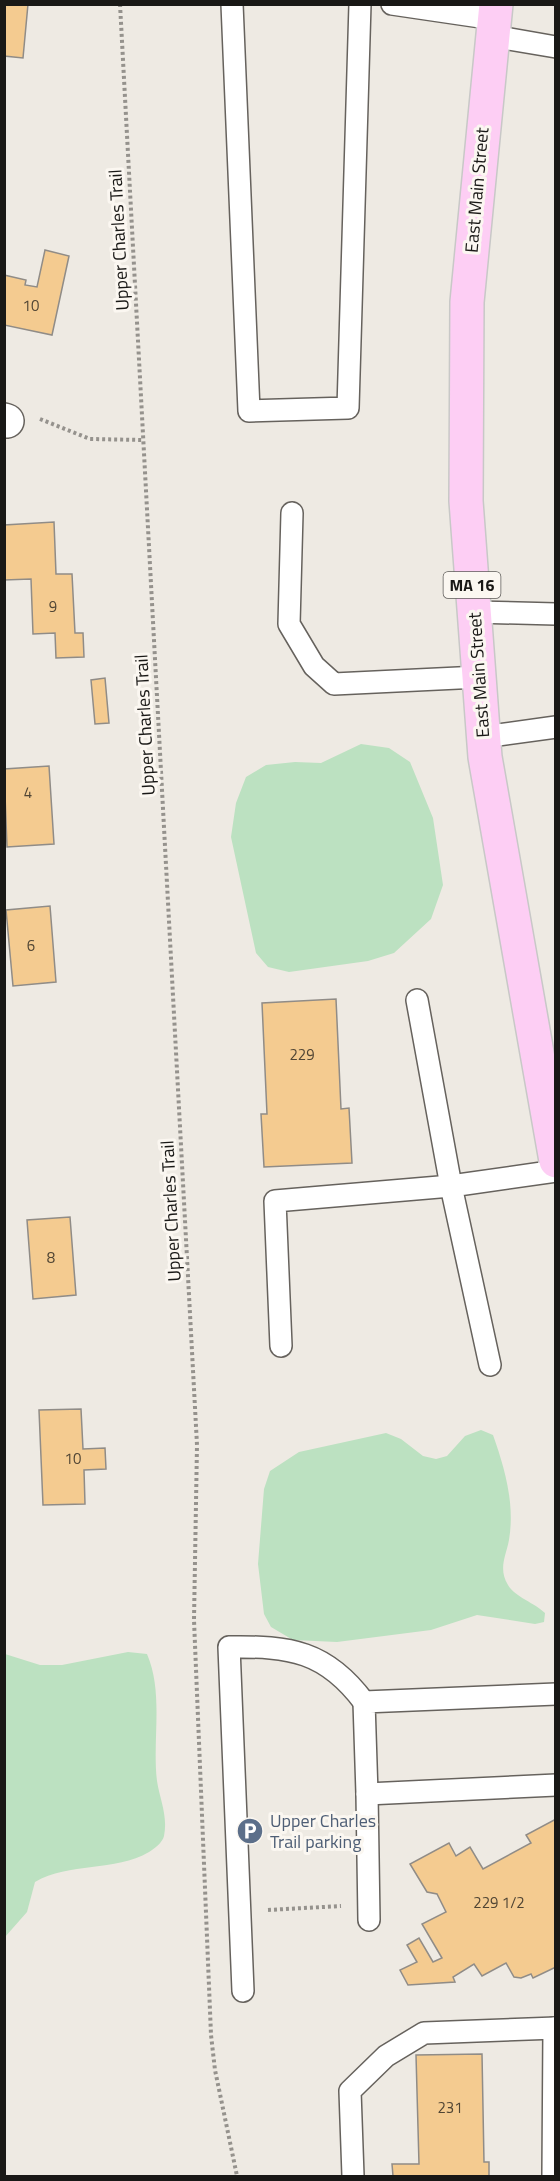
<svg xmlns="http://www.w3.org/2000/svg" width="560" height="2181" viewBox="0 0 560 2181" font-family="'Titillium Web',sans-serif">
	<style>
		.green { fill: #bce1c1 }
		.building { fill: #f4cb90; stroke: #908c87; stroke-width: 1.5 }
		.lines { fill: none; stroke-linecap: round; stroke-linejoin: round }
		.lane-casing { stroke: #66625d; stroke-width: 24 }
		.street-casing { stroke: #66625d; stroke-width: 36 }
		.primary-casing { stroke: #c8c8c7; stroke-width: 36 }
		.path { stroke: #95928d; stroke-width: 4; stroke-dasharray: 3 3; stroke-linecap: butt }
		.lane { stroke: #fff; stroke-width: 21 }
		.street { stroke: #fff; stroke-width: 33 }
		.primary { stroke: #fdcef4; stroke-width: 33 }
		.labels { text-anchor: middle; stroke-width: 6; stroke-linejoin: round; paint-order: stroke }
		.number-label { font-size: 15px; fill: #504534 }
		.shield { fill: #fbf7f1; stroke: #5d5b58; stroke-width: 1.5 }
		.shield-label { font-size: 16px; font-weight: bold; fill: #191816 }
		.street-label { font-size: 18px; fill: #191816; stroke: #fbf7f1 }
		.service-label { font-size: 18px; fill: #4e5e75; stroke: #fbf7f1; text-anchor: start }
	</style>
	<rect width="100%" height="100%" fill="#eeeae3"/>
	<g class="green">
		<polygon points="361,744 389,748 410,762 433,818 443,885 431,919 394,953 368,961 289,972 268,967 256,953 231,837 236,803 246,777 266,765 295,762 321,763"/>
		<path d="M481 1430 493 1435C505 1469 515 1504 509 1540 506 1556 498 1569 508 1585 515 1597 535 1603 545 1613L544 1622 535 1624 477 1615 431 1630 337 1642 293 1640 271 1627 264 1614 258 1564 264 1489 270 1471 299 1452 386 1433 401 1439 423 1456 436 1459 447 1456 465 1436Z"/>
		<path d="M128 1652 147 1654C164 1694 152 1739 157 1781 160 1800 168 1816 164 1836 163 1842 154 1849 149 1852 115 1872 69 1862 35 1882L27 1912 5 1937V1654L40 1665H62Z"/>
	</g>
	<g class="building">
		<polygon points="4,4 28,4 23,58 4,56"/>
		<polygon points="45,250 69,256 52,335 4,325 4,275 26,280 25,285 37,287"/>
		<polygon points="54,522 56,574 72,574 75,633 83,633 84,657 56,658 55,633 33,634 31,579 4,580 4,525"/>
		<polygon points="105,678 109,723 95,724 91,680"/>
		<polygon points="49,766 54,844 7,847 4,769"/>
		<polygon points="50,906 56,982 13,986 6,910"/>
		<polygon points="336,999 341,1109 349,1108 352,1163 264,1167 261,1114 267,1114 262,1003"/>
		<polygon points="70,1217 76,1295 33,1299 27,1220"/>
		<polygon points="81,1409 83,1449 105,1448 106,1469 84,1470 85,1504 43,1505 39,1410"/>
		<polygon points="556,1819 556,1967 533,1978 531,1974 521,1978 514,1977 506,1963 482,1976 474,1964 453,1977 455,1982 408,1985 400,1970 417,1962 407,1945 419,1938 433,1962 442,1958 422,1924 446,1912 437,1894 427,1892 410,1864 449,1843 456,1856 470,1847 483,1869 531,1843 526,1835"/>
		<polygon points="482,2054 484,2162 489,2162 489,2176 393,2176 392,2164 419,2164 416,2055"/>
	</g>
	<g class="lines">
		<defs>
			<g id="lane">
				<polyline points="232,4 249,411 348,408 360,4"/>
				<polyline points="392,4 494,19"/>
				<polyline points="492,36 556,47"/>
				<polyline points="292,513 289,624 314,666 334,684 479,677"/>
				<polyline points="474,612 556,614"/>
				<polyline points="483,737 556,727"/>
				<polyline points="281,1346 275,1201 451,1186 417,1000"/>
				<polyline points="490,1365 451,1186 556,1171"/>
				<polyline points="556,1694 364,1702 367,1794 556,1785"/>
				<polyline points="367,1794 369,1920"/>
				<path d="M243 1991 229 1647C290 1646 326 1651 364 1702"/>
				<polyline points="353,2176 350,2091 386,2056 424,2033 556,2028"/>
				<polyline points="553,2176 554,2028"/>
			</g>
			<polyline id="street" points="4,420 7,421"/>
			<polyline id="primary" points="496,4 467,302 466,501 485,757 556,1161"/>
		</defs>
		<use href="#lane" class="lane-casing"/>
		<use href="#street" class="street-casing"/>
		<use href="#primary" class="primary-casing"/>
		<g class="path">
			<polyline points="120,4 197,1445 194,1620 211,2035 215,2070 237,2176"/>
			<polyline points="40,419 90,439 143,440"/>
			<polyline points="268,1910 341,1906"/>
		</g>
		<use href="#lane" class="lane"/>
		<use href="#street" class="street"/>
		<use href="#primary" class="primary"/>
	</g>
	<defs>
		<symbol id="parking-disc" viewBox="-11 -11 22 22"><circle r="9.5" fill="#5c6f8a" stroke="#fbf7f1"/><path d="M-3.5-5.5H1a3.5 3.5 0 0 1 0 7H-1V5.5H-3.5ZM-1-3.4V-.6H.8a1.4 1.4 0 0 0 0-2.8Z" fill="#fff"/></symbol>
	</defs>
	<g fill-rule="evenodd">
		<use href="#parking-disc" x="235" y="1816" width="30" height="30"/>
	</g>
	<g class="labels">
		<g class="number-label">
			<text x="31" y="311">10</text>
			<text x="53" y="612">9</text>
			<text x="28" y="798">4</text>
			<text x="31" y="951">6</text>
			<text x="302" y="1060">229</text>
			<text x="51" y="1263">8</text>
			<text x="73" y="1464">10</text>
			<text x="499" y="1908">229 1/2</text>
			<text x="450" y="2113">231</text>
		</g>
		<rect class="shield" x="443.5" y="572" width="57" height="26" rx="4.5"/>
		<g class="shield-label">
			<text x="472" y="591">MA 16</text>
		</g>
		<g class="street-label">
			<text transform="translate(477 190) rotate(-85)" y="6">East Main Street</text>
			<text transform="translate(119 240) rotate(-93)" y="6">Upper Charles Trail</text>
			<text transform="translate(479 675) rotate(-94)" y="6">East Main Street</text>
			<text transform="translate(145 725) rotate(-93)" y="6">Upper Charles Trail</text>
			<text transform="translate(171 1211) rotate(-93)" y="6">Upper Charles Trail</text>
		</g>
		<g class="service-label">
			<text x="270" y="1827">Upper Charles<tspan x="270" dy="21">Trail parking</tspan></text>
		</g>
	</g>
	<rect width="560" height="2181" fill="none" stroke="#191816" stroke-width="12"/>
</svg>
